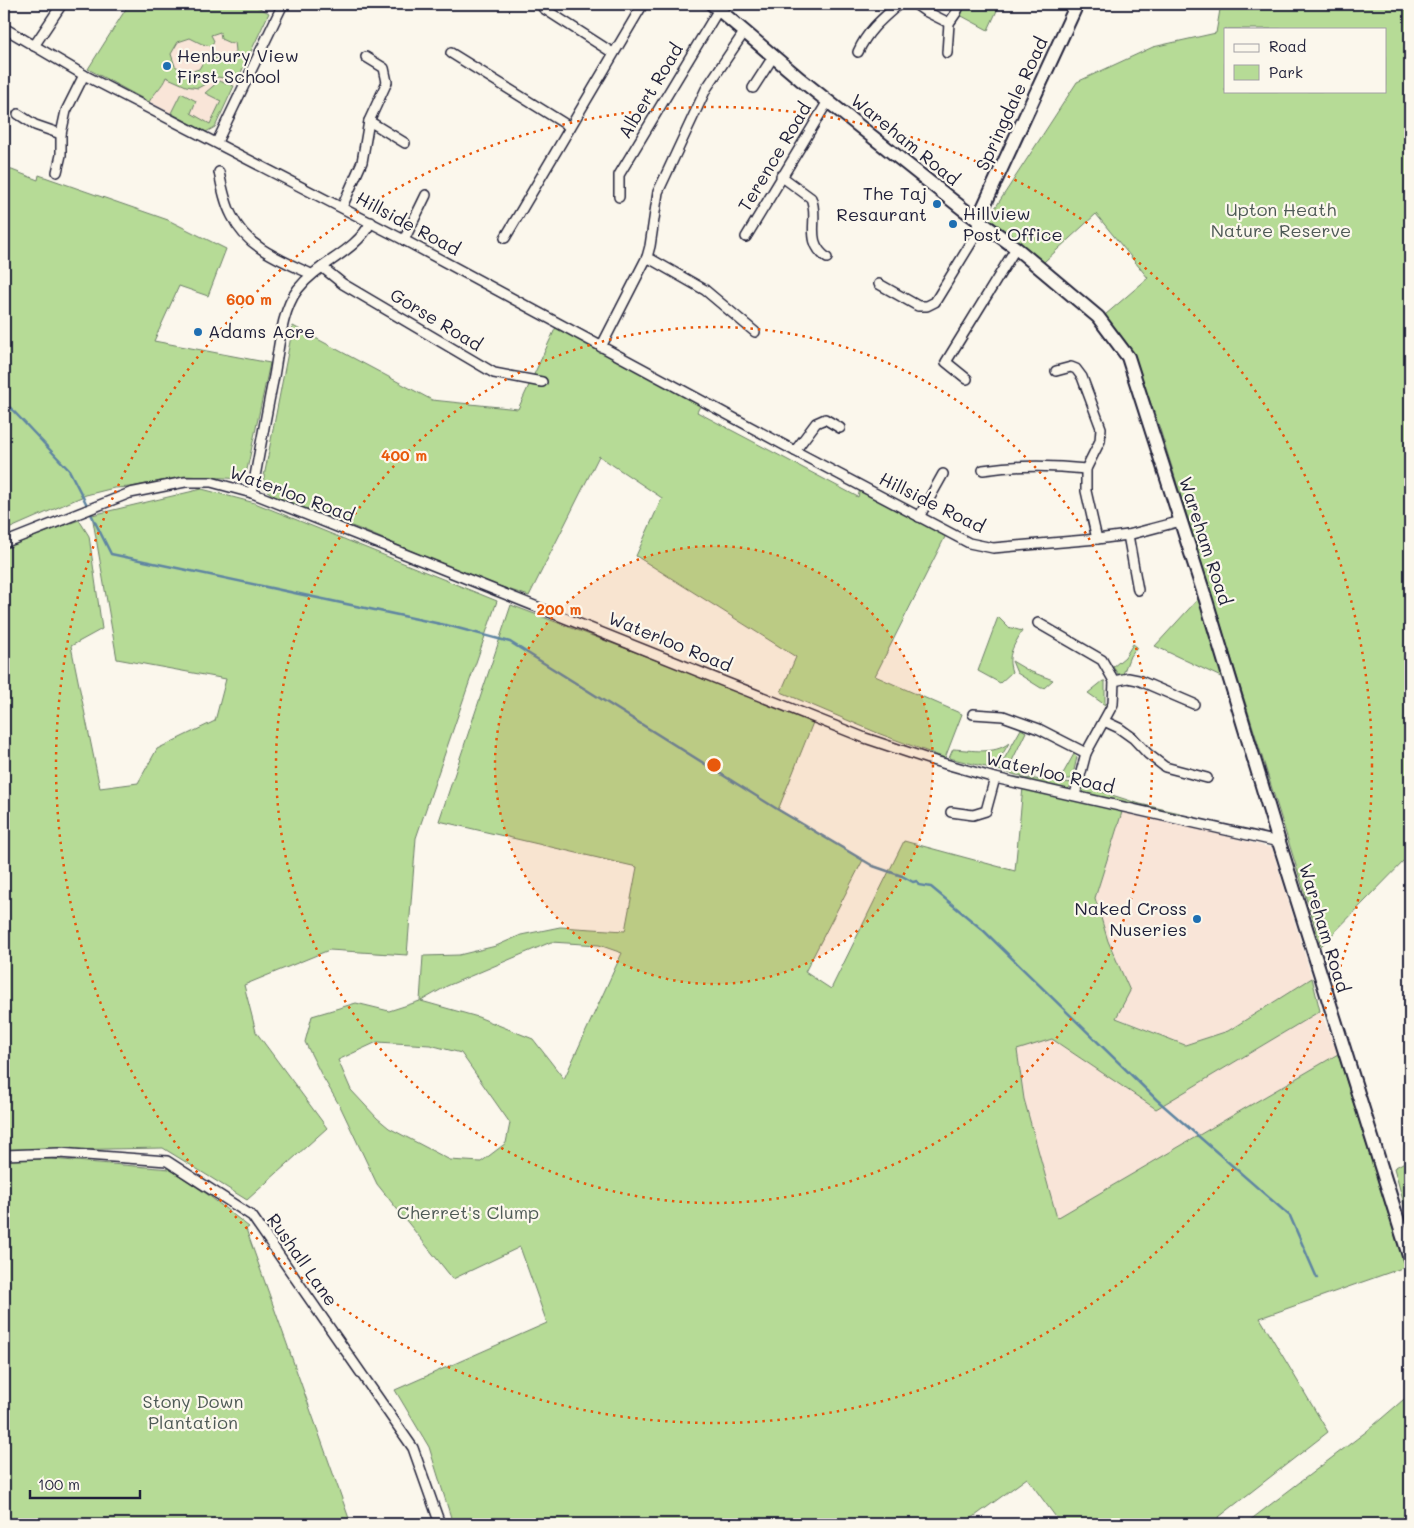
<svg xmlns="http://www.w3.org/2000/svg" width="1414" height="1528" viewBox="0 0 1414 1528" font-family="Mali,sans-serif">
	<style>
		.built { fill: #f9e5d8 }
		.green { fill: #b6db96; stroke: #6c7e68; fill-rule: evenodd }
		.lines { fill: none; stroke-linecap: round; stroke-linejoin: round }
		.stream { stroke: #5e85a2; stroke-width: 2.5 }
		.street-casing { stroke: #22223b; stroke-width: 12 }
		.secondary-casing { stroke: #22223b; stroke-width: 16 }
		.street { stroke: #fbf7ec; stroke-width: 9 }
		.secondary { stroke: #fbf7ec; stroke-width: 12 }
		.ring { fill: none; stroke: #e8590c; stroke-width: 2.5; stroke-dasharray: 2.5 5 }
		.poi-dot { fill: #1f6fb2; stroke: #fbf7ec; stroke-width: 2 }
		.labels { text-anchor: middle; stroke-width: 4.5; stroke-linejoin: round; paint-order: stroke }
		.poi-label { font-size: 18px; fill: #22223b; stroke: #fbf7ec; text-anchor: start }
		.street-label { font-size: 18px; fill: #22223b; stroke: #fbf7ec }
		.park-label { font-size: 18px; fill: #4e5a56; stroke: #fbf7ec }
		.centre { fill: #e8590c; stroke: #fbf7ec; stroke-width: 2.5 }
		.ring-label { font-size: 15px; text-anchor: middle; font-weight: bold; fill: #e8590c; stroke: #fbf7ec; stroke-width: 4.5; stroke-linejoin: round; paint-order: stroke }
	</style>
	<rect width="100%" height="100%" fill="#fbf7ec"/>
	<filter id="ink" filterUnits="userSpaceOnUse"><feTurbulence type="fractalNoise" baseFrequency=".02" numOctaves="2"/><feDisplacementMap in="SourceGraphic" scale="10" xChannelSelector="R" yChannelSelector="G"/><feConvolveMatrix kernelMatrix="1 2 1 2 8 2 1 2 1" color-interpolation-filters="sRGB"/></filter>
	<g filter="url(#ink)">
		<g class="built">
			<polygon points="129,4 252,4 269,13 215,127 206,132 186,121 196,101 181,93 171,113 88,69"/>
			<polygon points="1123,809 1272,848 1312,978 1228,1031 1185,1045 1116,1017 1108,941 1095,898"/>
			<polygon points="1320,1011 1338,1054 1057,1218 1024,1099 1017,1050 1052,1038 1156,1109"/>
		</g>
		<g class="green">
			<path d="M129 4H252L269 13 237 81 218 77 198 88 186 86 166 77C163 86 154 93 149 102L88 69ZM220 32 221 39 232 44 235 42 236 51 232 60 223 62 212 56 210 59 206 57 199 69 187 73 175 66 171 54 178 42 190 38 202 44 211 46 214 41 211 35Z"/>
			<polygon points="963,4 1000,4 988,30 958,14"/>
			<path d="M1221 4H1410V855L1321 946 1159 426 1131 349 1105 315 1148 278 1096 214 1044 262 988 219 1077 82 1153 47 1216 33ZM1225 29H1385V91H1225Z"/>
			<polygon points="219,81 234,86 215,127 206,132 171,113 181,93 196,101 191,113 210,124 221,101 205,93"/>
			<polygon points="4,167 38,180 39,175 168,220 226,249 208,296 179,286 154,341 270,363 245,479 185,476 131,487 114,488 86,495 4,531"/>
			<polygon points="293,326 432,400 518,409 556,327 701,404 697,412 858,497 860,489 946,535 875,676 962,714 945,758 880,734 781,692 796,657 636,556 662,498 599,456 529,596 480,580 362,530 274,496 262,487"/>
			<polygon points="202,489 255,503 497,601 416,838 407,955 329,950 244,985 256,1032 327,1128 247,1200 163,1148 4,1151 4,548 79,520 89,536 102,629 71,646 100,788 138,783 157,749 215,721 226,679 117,659 92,515"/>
			<polygon points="1198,599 1223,678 1155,646"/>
			<path d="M511 605 814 720 778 810 863 860 805 972 831 989 904 841 1015 871 1023 787 1123 809 1095 898 1108 941 1130 991 1116 1018 1185 1045 1228 1031 1312 978 1320 1011 1156 1109 1052 1039 1017 1050 1024 1099 1057 1218 1338 1054 1405 1267 1260 1318 1328 1432 1210 1524H1061L1027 1478 964 1524H453L429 1447 395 1390 547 1323 520 1247 453 1279 377 1184 341 1108 321 1074 305 1042 312 1016 356 1003 389 1011 420 1001 423 956 459 955 496 946 521 935 560 927 625 931 637 867 439 821ZM551 942 599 945 622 953 564 1079 533 1039 478 1017 421 1001 447 986ZM377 1042 430 1045 461 1053 510 1123 506 1143 481 1162 450 1160 389 1128 377 1118 351 1090 338 1060Z"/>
			<path d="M998 617 1008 627 1022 631C1014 646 1006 655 1012 672L1000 683 978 671Z"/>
			<polygon points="1133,644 1137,647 1130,656 1123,674 1118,674 1113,667 1125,657"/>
			<polygon points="1012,661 1029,671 1053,680 1044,688 1041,688 1017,673"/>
			<polygon points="1103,681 1105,681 1105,705 1088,693"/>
			<polygon points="1021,729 1026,732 1010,765 1035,777 1016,775 998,770"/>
			<path d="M1009 743 994 769 949 758 953 749C972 750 994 755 1009 743Z"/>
			<polygon points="1074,754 1077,757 1072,779 1060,779"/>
			<polygon points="996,773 1015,777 1074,783 1068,789 1063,790 994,775"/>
			<polygon points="1081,785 1140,804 1180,813 1179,815 1087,795 1083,792"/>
			<polygon points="4,1158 51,1159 170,1169 207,1194 249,1227 246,1229 351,1524 4,1524"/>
			<polygon points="1410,1159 1410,1226 1394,1168"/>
			<polygon points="1410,1394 1410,1524 1245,1524 1367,1431"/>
		</g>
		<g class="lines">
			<g class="stream">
				<polyline points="4,401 69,470 88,507"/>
				<polyline points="90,512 111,554 450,626 510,642 777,809 873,866 902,876 913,882 917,881 919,885 931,887 984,931 1157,1100 1290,1216 1317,1278"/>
			</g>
			<defs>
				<g id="street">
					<polyline points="915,4 925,11 949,23"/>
					<polyline points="543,8 613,53"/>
					<polyline points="4,28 84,75 404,240 795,451 969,543 993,548 1097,539 1128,535 1181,521"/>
					<polyline points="34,46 62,4"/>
					<path d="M858 52C868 30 882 19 899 4"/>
					<polyline points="451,53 570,127"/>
					<polyline points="947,53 949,23 956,13 960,4"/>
					<polyline points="753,88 773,57"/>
					<polyline points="18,114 35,125 61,134"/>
					<polyline points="369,121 405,143"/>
					<polyline points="217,142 283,4"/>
					<polyline points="57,172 61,155 61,134 66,111 84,75"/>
					<path d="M219 172C222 187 225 203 232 216 247 248 281 260 311 274"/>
					<path d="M781 176 811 198C820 220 803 240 827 258"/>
					<polyline points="619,197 619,175 722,4"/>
					<polyline points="342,207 362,162 369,121 387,82 384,68 366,57"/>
					<polyline points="746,237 828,101"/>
					<polyline points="505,238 643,4"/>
					<polyline points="404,240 426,195"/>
					<polyline points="647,257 705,290 755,332"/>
					<polyline points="322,267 343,284 494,373 542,382"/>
					<polyline points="879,284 918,306 927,306 935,302 976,235 978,219"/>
					<polyline points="601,347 647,257 650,246 658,192 706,89 745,31"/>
					<polyline points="1056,371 1071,367 1076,369 1082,377 1101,428 1100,441 1086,469 1086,491 1097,539"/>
					<polyline points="967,379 946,362 1016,248"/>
					<polyline points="795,451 816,423 825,419 840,428"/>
					<path d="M983 470C1017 465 1051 465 1086 469"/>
					<path d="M252 493C259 454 266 415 274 376 279 349 281 311 298 289 319 262 355 253 371 222"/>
					<polyline points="919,517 943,474"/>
					<polyline points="1128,535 1138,590"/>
					<polyline points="4,543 130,493 185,482 211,482 252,493 865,738 928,759 995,778 1279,842"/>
					<polyline points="1038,623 1102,660 1114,681 1113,704 1086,753 1075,795"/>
					<polyline points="1114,681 1128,678 1138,680 1194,704"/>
					<polyline points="973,714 1003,716 1039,729 1086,753"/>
					<polyline points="1104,721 1119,728 1133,738 1148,754 1165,767 1207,778"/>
					<polyline points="951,812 973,815 986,811 995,778"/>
					<polyline points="4,1155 59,1153 167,1161 252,1216 413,1448 440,1524"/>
				</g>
				<g id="secondary">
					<polyline points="712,4 800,79 963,209 1016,248 1098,317 1128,357 1206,600 1279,842 1410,1259"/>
					<polyline points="978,219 1077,4"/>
				</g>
			</defs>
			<use href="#street" class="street-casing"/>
			<use href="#secondary" class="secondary-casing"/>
			<use href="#street" class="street"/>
			<use href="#secondary" class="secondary"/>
		</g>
	</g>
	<circle cx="714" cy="765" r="219" fill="#e8590c" fill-opacity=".12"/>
	<g class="ring">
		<circle cx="714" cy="765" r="219"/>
		<circle cx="714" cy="765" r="438"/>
		<circle cx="714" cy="765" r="658"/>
	</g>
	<g class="poi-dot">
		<circle cx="167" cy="66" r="5"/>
		<circle cx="937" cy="204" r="5"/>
		<circle cx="953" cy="224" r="5"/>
		<circle cx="198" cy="332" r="5"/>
		<circle cx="1197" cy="919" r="5"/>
	</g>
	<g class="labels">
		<g class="poi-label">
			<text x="177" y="62">Henbury View<tspan x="177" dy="21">First School</tspan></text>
			<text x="927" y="200" text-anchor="end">The Taj<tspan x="927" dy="21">Resaurant</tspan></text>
			<text x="963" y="220">Hillview<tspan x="963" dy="21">Post Office</tspan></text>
			<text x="208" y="338">Adams Acre</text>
			<text x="1187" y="915" text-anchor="end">Naked Cross<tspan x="1187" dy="21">Nuseries</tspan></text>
		</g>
		<g class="street-label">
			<text transform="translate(651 91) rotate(-59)" y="6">Albert Road</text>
			<text transform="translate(1012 104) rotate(-65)" y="6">Springdale Road</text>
			<text transform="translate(905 140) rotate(39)" y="6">Wareham Road</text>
			<text transform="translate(775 157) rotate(-59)" y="6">Terence Road</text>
			<text transform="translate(408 224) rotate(28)" y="6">Hillside Road</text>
			<text transform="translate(436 320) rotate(31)" y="6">Gorse Road</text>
			<text transform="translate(292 494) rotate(20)" y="6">Waterloo Road</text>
			<text transform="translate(932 503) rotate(26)" y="6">Hillside Road</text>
			<text transform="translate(1205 541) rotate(72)" y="6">Wareham Road</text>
			<text transform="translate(670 642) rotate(22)" y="6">Waterloo Road</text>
			<text transform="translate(1050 773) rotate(13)" y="6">Waterloo Road</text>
			<text transform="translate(1324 928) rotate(73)" y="6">Wareham Road</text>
			<text transform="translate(302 1260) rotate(55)" y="6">Rushall Lane</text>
		</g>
		<g class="park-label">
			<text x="1281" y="216">Upton Heath<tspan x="1281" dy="21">Nature Reserve</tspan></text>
			<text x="468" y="1219">Cherret's Clump</text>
			<text x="193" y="1408">Stony Down<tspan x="193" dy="21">Plantation</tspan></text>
		</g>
	</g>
	<circle cx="714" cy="765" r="8" class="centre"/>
	<g class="ring-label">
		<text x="249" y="305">600 m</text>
		<text x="404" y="461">400 m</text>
		<text x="559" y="615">200 m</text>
	</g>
	<rect width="1414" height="1528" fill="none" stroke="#fbf7ec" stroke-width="20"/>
	<rect x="10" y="10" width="1394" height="1508" fill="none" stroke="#22223b" stroke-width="2" filter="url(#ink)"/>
	<rect x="1224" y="28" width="162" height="65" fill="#fbf7ec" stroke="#a4a2a5"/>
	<rect x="1234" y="44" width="25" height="8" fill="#fbf7ec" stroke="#a4a2a5"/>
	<text x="1269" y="52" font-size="15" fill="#22223b">Road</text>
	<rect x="1234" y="65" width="25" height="15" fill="#b6db96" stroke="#a4a2a5"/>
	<text x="1269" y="78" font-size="15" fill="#22223b">Park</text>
	<path d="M30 1490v8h110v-8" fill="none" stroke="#22223b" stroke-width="2.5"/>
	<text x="38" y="1490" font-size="15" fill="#22223b" stroke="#fbf7ec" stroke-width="4" paint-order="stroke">100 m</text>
</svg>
